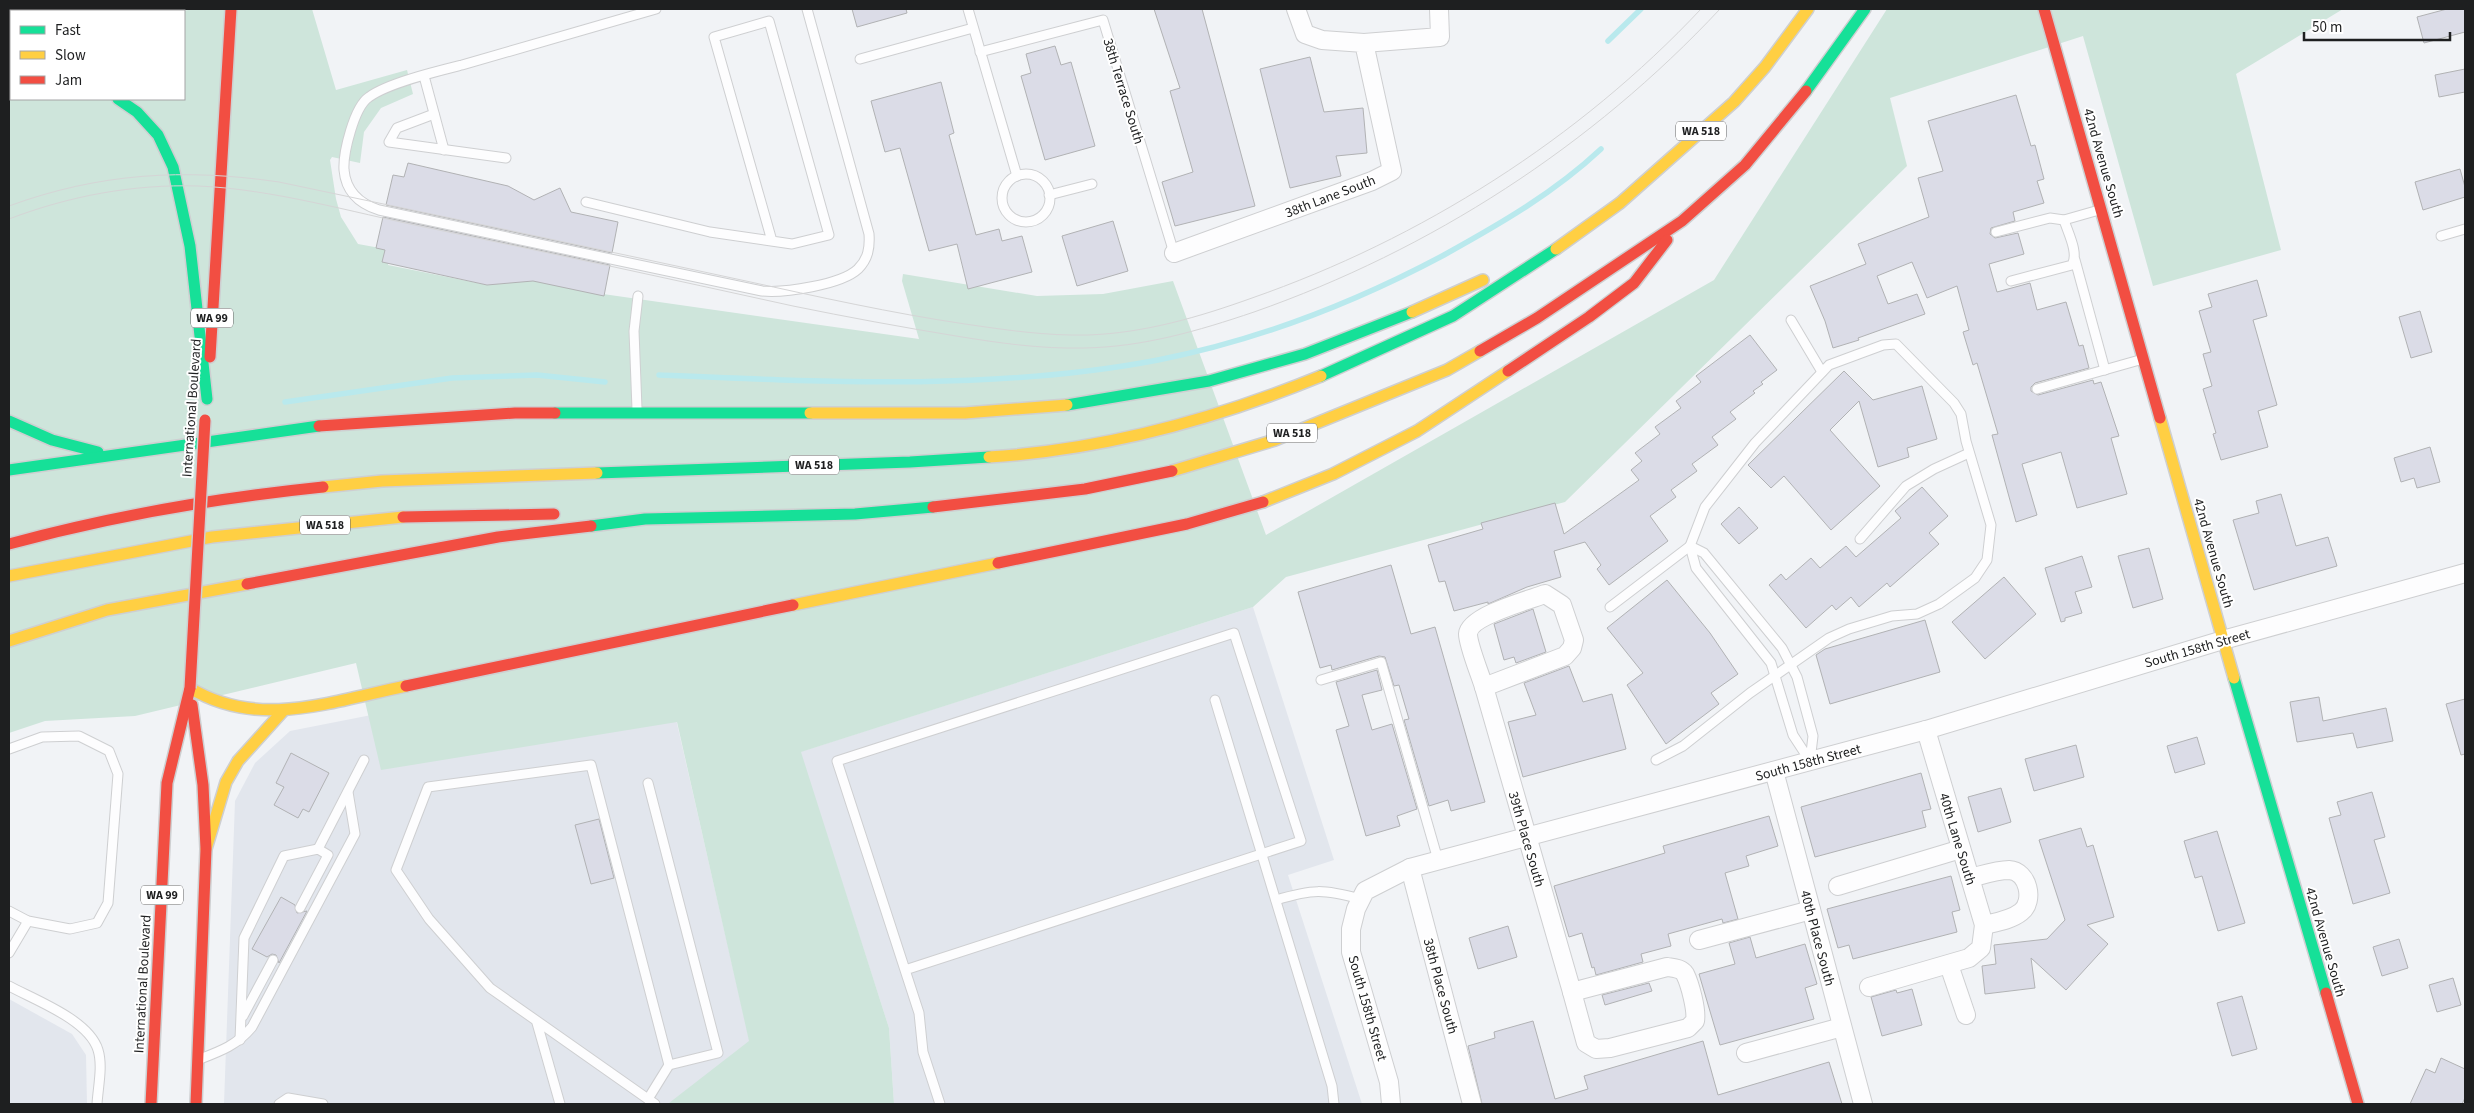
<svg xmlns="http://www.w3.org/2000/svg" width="2474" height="1113" viewBox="0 0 2474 1113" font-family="'Source Sans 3',sans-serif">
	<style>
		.built { fill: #e2e6ed }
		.green { fill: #cee5db }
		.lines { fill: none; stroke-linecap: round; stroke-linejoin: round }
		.stream { stroke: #b9e9ed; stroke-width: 5.5 }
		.building { fill: #dbdce7; stroke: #b1b2b4 }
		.lane-casing { stroke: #cecfd1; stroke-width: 11 }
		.street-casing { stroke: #cecfd1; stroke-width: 20 }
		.fast-casing { stroke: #cecfd1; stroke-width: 14 }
		.slow-casing { stroke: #cecfd1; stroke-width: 14 }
		.jam-casing { stroke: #cecfd1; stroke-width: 14 }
		.lane { stroke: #fdfdfe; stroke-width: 9 }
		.street { stroke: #fdfdfe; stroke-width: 18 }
		.fast { stroke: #16e098; stroke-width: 11 }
		.slow { stroke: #ffcf43; stroke-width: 11 }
		.jam { stroke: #f24e42; stroke-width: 11 }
		.tram { stroke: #d5d5d6; stroke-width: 1 }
		.jam-bridge-casing { stroke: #cecfd1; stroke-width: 14; stroke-linecap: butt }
		.jam-bridge { stroke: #f24e42; stroke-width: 11 }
		.labels { text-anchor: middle; stroke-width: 4; stroke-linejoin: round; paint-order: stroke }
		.shield { fill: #fff; stroke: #626263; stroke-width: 1 }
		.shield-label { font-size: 12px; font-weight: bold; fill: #1e1f20 }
		.street-label { font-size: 14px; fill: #1e1f20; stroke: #fff }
	</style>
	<rect width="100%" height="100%" fill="#f1f3f6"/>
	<g class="built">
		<polygon points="1253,607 1334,860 1288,875 1362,1104 894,1104 889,1028 800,752"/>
		<polygon points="662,658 764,1104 224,1104 235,801 255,763 290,731"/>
		<polygon points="9,999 72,1034 86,1055 87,1104 9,1104"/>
	</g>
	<polygon class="green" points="194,9 312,9 336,90 407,70 413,94 381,108 364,132 360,163 332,157 330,160 336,199 341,217 358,244 391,250 388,265 487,285 532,280 603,294 919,339 902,281 903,274 1037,296 1103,294 1173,281 1266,535 1714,280 1887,9 2343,9 2236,74 2281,250 2153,286 2083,36 1890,98 1907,166 1565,502 1286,577 1253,607 801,752 889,1028 894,1104 671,1104 669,1103 749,1041 677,722 381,770 356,663 135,716 45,721 9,733 9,54 11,54 11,99 184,99 182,11"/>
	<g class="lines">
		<g class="stream">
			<polyline points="1608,41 1641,9"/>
			<path d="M659 375C823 382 996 391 1158 360 1259 340 1354 303 1444 255 1500 224 1554 193 1601 149"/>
			<polyline points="285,402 452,378 537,375 605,382"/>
		</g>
	</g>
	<g class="building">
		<polygon points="852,9 906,9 907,13 857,27"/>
		<polygon points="1154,9 1202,9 1255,206 1175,226 1162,182 1193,172 1170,91 1180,88"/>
		<polygon points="2447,9 2465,9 2465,32 2424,43 2417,17"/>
		<polygon points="1055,46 1061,65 1071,62 1095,146 1045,160 1021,76 1031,73 1026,54"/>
		<polygon points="1310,57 1324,112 1363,108 1367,153 1336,156 1341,176 1290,188 1260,69"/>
		<polygon points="2465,69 2465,92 2439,97 2435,75"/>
		<polygon points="941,82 954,133 949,135 976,235 999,229 1002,241 1022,236 1032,272 968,289 957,244 929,251 900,148 885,152 871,101"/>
		<polygon points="2016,95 2031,146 2035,145 2044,179 2037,181 2044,203 2013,212 2015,221 1991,228 1990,234 1995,238 2018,233 2024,254 1989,264 1997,292 2030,283 2037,310 2066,302 2079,346 2083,345 2089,368 2035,383 2031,387 2031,391 2038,395 2093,380 2094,384 2101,382 2119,436 2111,438 2127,494 2077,508 2061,452 2022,464 2037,515 2016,522 1992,435 1998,434 1977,363 1973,365 1963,332 1969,330 1957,286 1927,298 1912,262 1877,276 1888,304 1917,294 1925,314 1858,338 1859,340 1833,348 1825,321 1810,286 1866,264 1858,244 1929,217 1918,178 1943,171 1928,121"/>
		<polygon points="408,163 508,186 534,200 560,188 571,212 618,222 612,253 386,205 393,175 404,177"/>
		<polygon points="2460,169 2465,187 2465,197 2423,210 2415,182"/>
		<polygon points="383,217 610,265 604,296 533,281 487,285 382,262 385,250 376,248"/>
		<polygon points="1113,221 1128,271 1077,286 1062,236"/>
		<polygon points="2257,280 2267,316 2253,320 2277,405 2258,411 2268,447 2221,460 2213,434 2216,433 2203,389 2212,386 2203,354 2211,352 2199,311 2212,307 2208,294"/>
		<polygon points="2420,311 2432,352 2411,358 2399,317"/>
		<polygon points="1750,335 1777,370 1761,382 1763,384 1753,391 1755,393 1730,412 1736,419 1712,437 1718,445 1692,464 1697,471 1671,490 1676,497 1650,516 1668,541 1609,585 1597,569 1601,565 1585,542 1554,551 1561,577 1527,587 1488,604 1488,602 1454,611 1445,581 1439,582 1428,545 1483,529 1481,523 1555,503 1564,534 1639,480 1631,470 1642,461 1635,453 1660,434 1655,427 1681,408 1676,401 1701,382 1696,376"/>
		<polygon points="1844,371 1873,400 1922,386 1937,439 1907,448 1909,457 1878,467 1859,401 1830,430 1880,486 1831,530 1784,476 1771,488 1748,465"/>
		<polygon points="2430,447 2440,482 2417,488 2414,478 2401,482 2394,458"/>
		<polygon points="1922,487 1948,516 1929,533 1939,544 1890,587 1887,583 1859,607 1851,597 1836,610 1832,605 1806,628 1769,585 1781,574 1786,580 1811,558 1820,568 1846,546 1856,557 1901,518 1895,511"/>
		<polygon points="2281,494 2296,546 2328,537 2337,566 2254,590 2233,520 2259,513 2256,501"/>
		<polygon points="1739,507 1758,528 1739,544 1721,524"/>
		<polygon points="2149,548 2163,599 2133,608 2118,556"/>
		<polygon points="2082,556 2092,587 2075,592 2082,613 2065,618 2065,621 2061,622 2045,568"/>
		<polygon points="1391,565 1411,634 1435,627 1485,802 1451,811 1448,800 1429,806 1404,720 1409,719 1399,685 1394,686 1385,657 1379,656 1332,670 1331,665 1320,668 1298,592"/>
		<polygon points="2004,577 2036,614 1985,659 1952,622"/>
		<polygon points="1667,580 1710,633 1738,674 1711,693 1719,704 1666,744 1627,685 1643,673 1607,628"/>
		<polygon points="1533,609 1546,652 1516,663 1514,657 1504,660 1494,624"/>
		<polygon points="1925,620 1940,672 1830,704 1816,655 1825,649"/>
		<polygon points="1569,666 1583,702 1612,694 1626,749 1523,777 1508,722 1536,715 1524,683"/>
		<polygon points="1377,670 1382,690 1362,695 1372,730 1392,724 1417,809 1397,816 1400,826 1366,836 1336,730 1349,726 1336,682"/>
		<polygon points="2319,697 2323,721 2386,708 2393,741 2357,748 2353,733 2297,742 2290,702"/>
		<polygon points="2465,699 2465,754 2461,755 2446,704"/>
		<polygon points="2197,737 2205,764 2175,773 2167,746"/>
		<polygon points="2076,745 2084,777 2034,791 2025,759"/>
		<polygon points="291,753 329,773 309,812 303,809 298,818 274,805 284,787 276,783"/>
		<polygon points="1921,773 1931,809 1922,811 1926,827 1815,857 1801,807"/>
		<polygon points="2001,788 2011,822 1978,832 1968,797"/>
		<polygon points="2372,792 2385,837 2374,840 2390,893 2353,904 2329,818 2341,815 2337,802"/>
		<polygon points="1769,816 1778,846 1746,856 1749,866 1725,873 1738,919 1723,923 1722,919 1668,934 1671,946 1641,954 1643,962 1596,975 1594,967 1592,968 1582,933 1569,937 1554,886 1665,853 1663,846"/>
		<polygon points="599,819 614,878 591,884 575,825"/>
		<polygon points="2081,828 2087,847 2093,845 2114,917 2087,925 2108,944 2066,990 2031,958 2035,988 1985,994 1982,966 1996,964 1994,945 2047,939 2065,920 2039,840"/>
		<polygon points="2217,831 2245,923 2218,931 2202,876 2195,878 2184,841"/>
		<polygon points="1951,876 1960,910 1952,912 1957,932 1853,959 1849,945 1838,948 1827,909"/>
		<polygon points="281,897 295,905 297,913 307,911 279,963 276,955 272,954 267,957 252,949"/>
		<polygon points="1508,926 1517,957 1478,969 1469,938"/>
		<polygon points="1750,937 1756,958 1805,944 1817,984 1805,988 1814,1019 1720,1045 1699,974 1735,964 1729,943"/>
		<polygon points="2399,939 2408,968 2382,976 2373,947"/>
		<polygon points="2453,978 2461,1005 2437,1012 2429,985"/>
		<polygon points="1649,983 1652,991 1605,1005 1602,995"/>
		<polygon points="1912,989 1922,1025 1882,1036 1871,997 1896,990 1897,993"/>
		<polygon points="2242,996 2257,1049 2232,1056 2217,1003"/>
		<polygon points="1533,1021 1555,1099 1588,1089 1584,1076 1703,1041 1718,1095 1829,1062 1842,1104 1482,1104 1468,1046 1495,1038 1494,1032"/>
		<polygon points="2441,1058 2465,1069 2465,1098 2462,1104 2410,1104 2426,1069 2435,1073"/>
	</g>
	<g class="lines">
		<defs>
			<g id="lane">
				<path d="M656 9C591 28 527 46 462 65 438 71 388 83 369 97 354 107 343 153 344 170 346 192 360 204 379 210L762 291C784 293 841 285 858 269 868 259 870 248 869 234L807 9"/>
				<polyline points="968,9 1017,176"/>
				<polyline points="980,52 1103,20 1174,253"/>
				<polyline points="860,59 973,28"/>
				<polyline points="424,76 444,150"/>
				<polyline points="434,114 397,128 389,142 506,158"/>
				<circle cx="1026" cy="198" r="24"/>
				<polyline points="1049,195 1092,184"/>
				<polyline points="586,202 710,232 792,244 829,235 769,21 714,37 772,241"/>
				<polyline points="1996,232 2050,218 2064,220 2099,210"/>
				<polyline points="2441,236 2465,229"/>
				<polyline points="2075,260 2105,370"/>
				<path d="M2011 281 2072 265C2079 253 2068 233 2064 220"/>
				<polyline points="1791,320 1822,372"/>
				<polyline points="2037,389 2143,359"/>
				<polyline points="637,409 634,331 638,296"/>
				<polyline points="1860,539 1906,486 1934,469 1969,453"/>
				<polyline points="1690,546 1704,553 1782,648 1797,677 1813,736 1810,761"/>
				<polyline points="1690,546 1696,568 1771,663 1793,735 1810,761"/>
				<polyline points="1610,607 1690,546 1705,507 1755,443 1829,365 1883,345 1896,344 1954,403 1961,414 1966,441 1991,525 1987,560 1975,578 1939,604 1917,614 1892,616 1849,629 1829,638 1750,693 1683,746 1656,760"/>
				<polyline points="1321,680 1381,662 1438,860"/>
				<polyline points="1215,700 1332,1086 1334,1104"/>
				<polyline points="9,749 42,737 79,736 109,751 118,774 108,903 97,923 70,929 28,921 9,911"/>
				<polyline points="648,783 718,1053 669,1065 591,765 428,787 396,870 429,919 490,988 655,1104"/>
				<polyline points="318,849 364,760"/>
				<path d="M1276 900C1313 889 1323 889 1360 899"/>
				<polyline points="9,953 28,921"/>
				<polyline points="905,970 1301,841 1234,633 837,761 919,1013 923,1052 940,1104"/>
				<path d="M9 986C35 1000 89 1020 98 1050 103 1066 98 1087 97 1104"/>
				<polyline points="243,1016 273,960"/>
				<polyline points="537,1023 560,1104"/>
				<polyline points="240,1040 244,938 284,856 318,849 328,855 300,908"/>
				<path d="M200 1059C221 1051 237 1045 252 1027L355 834 348 792"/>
				<polyline points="648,1099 669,1065"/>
				<polyline points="279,1104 288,1098 323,1104"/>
			</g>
			<g id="street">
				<polyline points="1364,43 1440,37 1439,9"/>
				<polyline points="1174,253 1372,181 1392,171 1364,43 1322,40 1305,34 1296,9"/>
				<path d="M1545 594 1562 605 1574 640 1572 648 1565 656 1484 687C1480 674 1468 645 1468 634 1469 616 1529 600 1545 594Z"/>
				<polyline points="1484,687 1572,992"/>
				<polyline points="1774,771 1863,1104"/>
				<polyline points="1410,868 1472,1104"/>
				<path d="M1970 878C1982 875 1997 870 2009 870 2028 871 2035 901 2021 912 2011 920 1997 922 1984 925"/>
				<polyline points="1838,886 1961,849"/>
				<polyline points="1699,940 1811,910"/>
				<polyline points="1949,965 1966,1015"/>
				<path d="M1667 967C1673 968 1681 968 1685 974 1690 984 1697 1010 1695 1021L1688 1028 1610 1048 1596 1049 1586 1043 1572 992Z"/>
				<polyline points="1869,987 1969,958 1981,948 1984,925 1926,730"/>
				<polyline points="1746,1053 1842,1027"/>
				<polyline points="1391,1104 1389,1082 1351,952 1351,929 1356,909 1365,891 1410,868 1926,730 2223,640 2465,573"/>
			</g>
			<g id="fast">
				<polyline points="9,11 16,9"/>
				<polyline points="1806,91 1865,9"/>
				<polyline points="118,99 137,112 158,135 173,167 190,246 207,399"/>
				<polyline points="1321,376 1453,316 1556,249"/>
				<polyline points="1067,405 1209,381 1305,354 1412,312"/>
				<polyline points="555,413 810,413"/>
				<polyline points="9,421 52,440 98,452"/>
				<polyline points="9,470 319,426"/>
				<polyline points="597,473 910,462 989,457"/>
				<polyline points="591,526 645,519 855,514 933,507"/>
				<polyline points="2234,678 2326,993"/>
			</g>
			<g id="slow">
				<polyline points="9,84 11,83"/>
				<polyline points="1556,249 1620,203 1734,102 1765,67 1808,9"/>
				<polyline points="1412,312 1483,280"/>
				<polyline points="810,413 965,413 1067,405"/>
				<polyline points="2160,418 2234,678"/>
				<path d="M989 457C1102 450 1216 419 1321 376"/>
				<polyline points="1172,471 1275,440 1447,370 1480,351"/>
				<polyline points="323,487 382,481 597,473"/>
				<polyline points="1263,502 1333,474 1417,431 1508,371"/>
				<polyline points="9,576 212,537 403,517"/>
				<polyline points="793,605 998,563"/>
				<polyline points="9,641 107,610 247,584"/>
				<path d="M190 688C259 730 333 701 406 686"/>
				<polyline points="206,849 226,782 238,761 283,711"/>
			</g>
			<g id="jam">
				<polyline points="2044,9 2160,418"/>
				<polyline points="1480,351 1537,318 1682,221 1745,165 1806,91"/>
				<polyline points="210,357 231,9"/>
				<polyline points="1508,371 1589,317 1634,283 1667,240"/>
				<polyline points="319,426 515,413 555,413"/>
				<polyline points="933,507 1085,489 1172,471"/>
				<polyline points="403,517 554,514"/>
				<path d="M9 544C112 516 216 498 323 487"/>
				<polyline points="998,563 1187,524 1263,502"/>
				<polyline points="247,584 498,537 591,526"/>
				<polyline points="406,686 793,605"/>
				<polyline points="192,705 203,785 206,849 196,1104"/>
				<polyline points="2326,993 2358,1104"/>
				<polyline points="151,1104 167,783 190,688"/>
			</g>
		</defs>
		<use href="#lane" class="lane-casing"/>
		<use href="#street" class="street-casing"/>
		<use href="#fast" class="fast-casing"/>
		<use href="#slow" class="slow-casing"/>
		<use href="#jam" class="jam-casing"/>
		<use href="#lane" class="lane"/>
		<use href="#street" class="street"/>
		<use href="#fast" class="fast"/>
		<use href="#slow" class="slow"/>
		<use href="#jam" class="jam"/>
		<g class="tram">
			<path d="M9 206C99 173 184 168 279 182 435 215 590 247 746 281 819 297 891 313 965 324 1006 330 1046 336 1088 335 1145 333 1199 317 1252 298 1421 239 1579 139 1701 9"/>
			<path d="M9 219C69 196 133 184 198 186 272 189 351 212 424 227 547 252 670 279 793 306 847 317 901 327 956 336 999 343 1040 349 1084 348 1143 347 1198 331 1254 312 1431 250 1592 146 1720 9"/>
		</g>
		<defs>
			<polyline id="jam-bridge" points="190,688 205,420"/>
		</defs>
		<use href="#jam-bridge" class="jam-bridge-casing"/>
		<use href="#jam-bridge" class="jam-bridge"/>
	</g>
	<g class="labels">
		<g class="shield">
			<rect x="1676" y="121.5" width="50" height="19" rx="4"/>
			<rect x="191" y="308.5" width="42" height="19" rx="4"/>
			<rect x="1267" y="423.5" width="50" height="19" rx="4"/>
			<rect x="789" y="455.5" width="50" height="19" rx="4"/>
			<rect x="300" y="515.5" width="50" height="19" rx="4"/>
			<rect x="141" y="885.5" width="42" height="19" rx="4"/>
		</g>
		<g class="shield-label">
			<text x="1701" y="135">WA 518</text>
			<text x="212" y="322">WA 99</text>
			<text x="1292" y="437">WA 518</text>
			<text x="814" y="469">WA 518</text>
			<text x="325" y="529">WA 518</text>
			<text x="162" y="899">WA 99</text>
		</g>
		<g class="street-label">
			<text transform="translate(1124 91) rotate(73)" y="5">38th Terrace South</text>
			<text transform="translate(2104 163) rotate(74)" y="5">42nd Avenue South</text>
			<text transform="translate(1330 196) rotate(-21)" y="5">38th Lane South</text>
			<text transform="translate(191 408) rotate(-86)" y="5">International Boulevard</text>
			<text transform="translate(2214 553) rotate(74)" y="5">42nd Avenue South</text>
			<text transform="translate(2197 648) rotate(-16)" y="5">South 158th Street</text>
			<text transform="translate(1808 762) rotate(-15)" y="5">South 158th Street</text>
			<text transform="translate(1527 839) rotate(74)" y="5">39th Place South</text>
			<text transform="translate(1958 839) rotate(73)" y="5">40th Lane South</text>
			<text transform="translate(1818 938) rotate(75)" y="5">40th Place South</text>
			<text transform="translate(2326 942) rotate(74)" y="5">42nd Avenue South</text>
			<text transform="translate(142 984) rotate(-87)" y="5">International Boulevard</text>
			<text transform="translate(1441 986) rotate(75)" y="5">38th Place South</text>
			<text transform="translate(1368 1008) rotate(74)" y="5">South 158th Street</text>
		</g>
	</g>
	<rect width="2474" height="1113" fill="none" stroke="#1e1f20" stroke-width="20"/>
	<rect x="10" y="10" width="175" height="90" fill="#ffffff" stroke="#a5a5a6"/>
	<rect x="20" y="26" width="25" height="8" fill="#16e098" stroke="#a5a5a6"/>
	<text x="55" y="35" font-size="15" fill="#1e1f20">Fast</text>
	<rect x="20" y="51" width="25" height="8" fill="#ffcf43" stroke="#a5a5a6"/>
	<text x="55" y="60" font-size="15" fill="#1e1f20">Slow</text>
	<rect x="20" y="76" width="25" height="8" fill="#f24e42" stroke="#a5a5a6"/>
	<text x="55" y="85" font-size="15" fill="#1e1f20">Jam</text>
	<path d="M2304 32v8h146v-8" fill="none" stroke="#1e1f20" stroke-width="2.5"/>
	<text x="2312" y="32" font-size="15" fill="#1e1f20" stroke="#ffffff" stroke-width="4" paint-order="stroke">50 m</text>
</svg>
